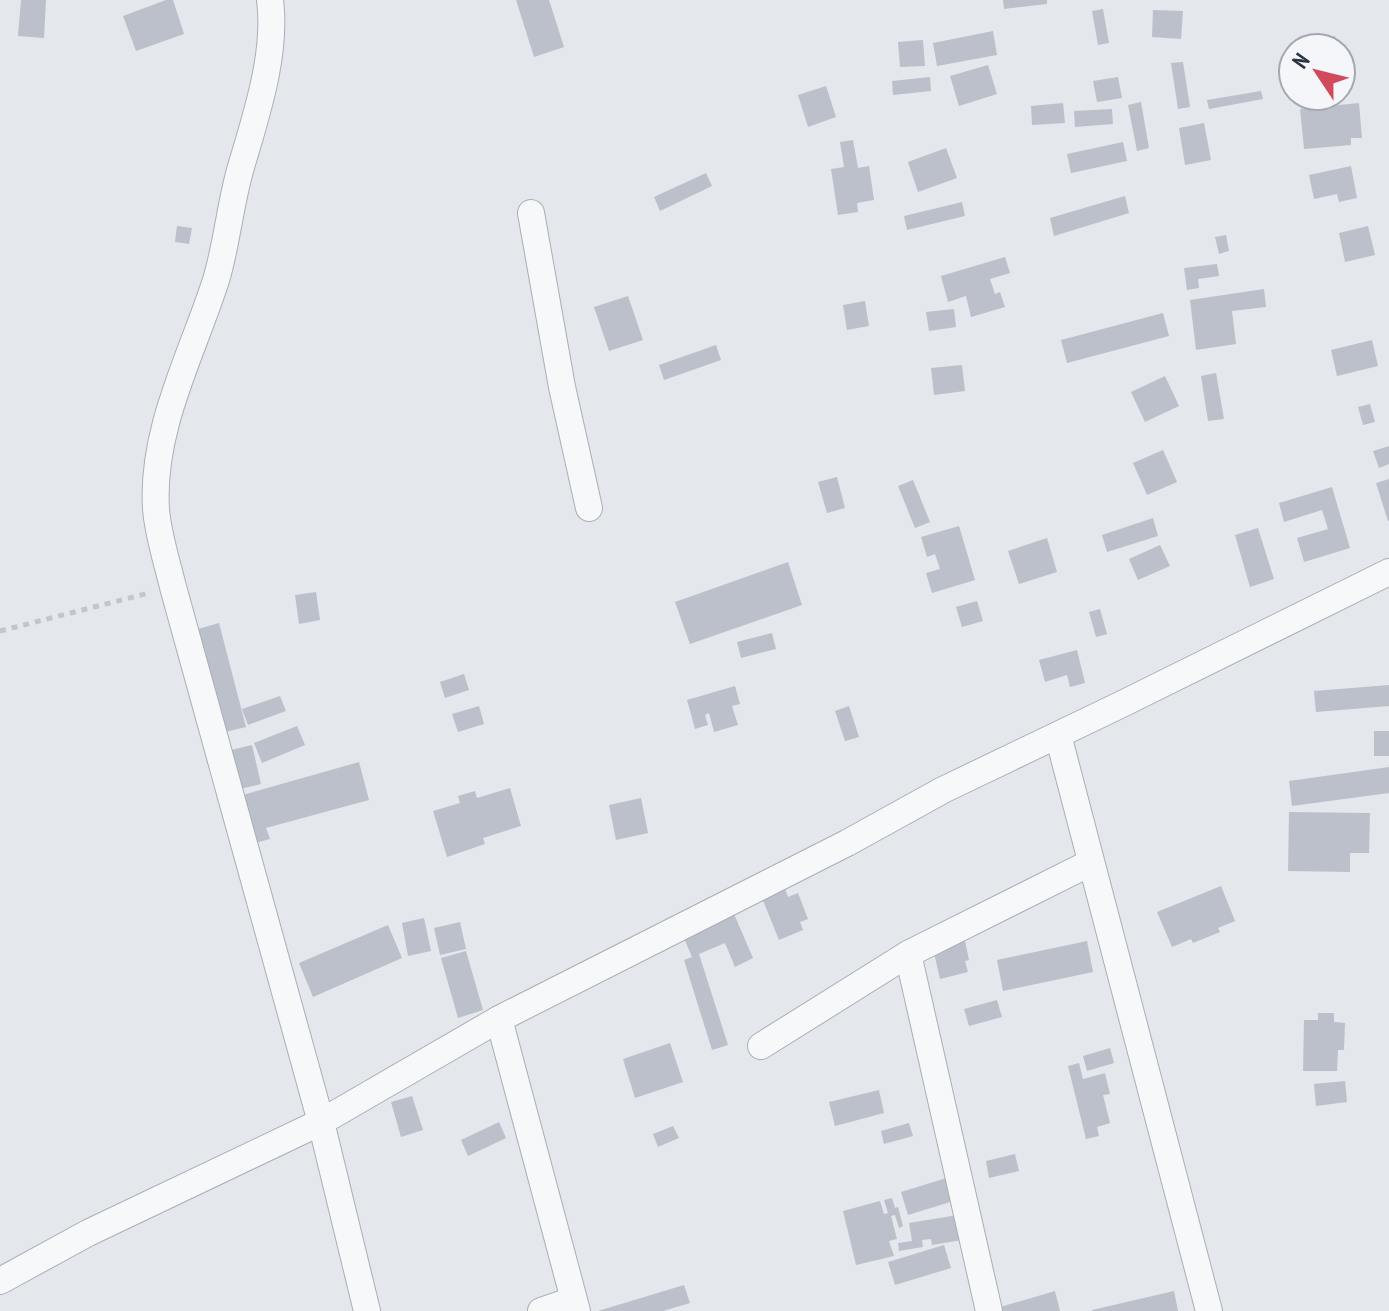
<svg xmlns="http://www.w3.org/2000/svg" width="1389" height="1311" viewBox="0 0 1389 1311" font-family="'PT Sans Narrow',sans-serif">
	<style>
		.building { fill: #bbc0ca }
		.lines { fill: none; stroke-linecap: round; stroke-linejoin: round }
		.minor-casing { stroke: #a9aeb7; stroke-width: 28 }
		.path { stroke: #c2c5cb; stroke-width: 5; stroke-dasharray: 6 6; stroke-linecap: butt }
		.minor { stroke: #f7f8fa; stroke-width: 26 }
	</style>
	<rect width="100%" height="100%" fill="#e4e7ec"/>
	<g class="building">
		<polygon points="21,0 46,0 44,38 18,36"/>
		<polygon points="166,0 173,0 184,34 136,51 123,16"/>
		<polygon points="516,0 549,0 564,47 534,57"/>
		<polygon points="1003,0 1047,0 1047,4 1004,9"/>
		<polygon points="1103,9 1109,43 1098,45 1092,11"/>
		<polygon points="1153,10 1183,11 1181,39 1152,37"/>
		<polygon points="993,31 997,55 937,66 933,43"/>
		<polygon points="1335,36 1339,48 1305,48 1304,45"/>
		<polygon points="923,40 925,66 900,67 898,42"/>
		<polygon points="1183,62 1190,107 1178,109 1171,63"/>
		<polygon points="988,65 997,94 959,106 950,76"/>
		<polygon points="930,77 931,91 893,95 892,81"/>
		<polygon points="1118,77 1122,98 1097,102 1093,81"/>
		<polygon points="826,86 836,117 808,127 798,95"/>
		<polygon points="1261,91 1263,99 1209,109 1207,100"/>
		<polygon points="1141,102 1149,148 1137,151 1128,105"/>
		<polygon points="1063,103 1065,123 1032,125 1031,106"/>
		<polygon points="1359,103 1362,138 1351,138 1351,145 1304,149 1300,109"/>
		<polygon points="1112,109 1113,124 1075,127 1074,111"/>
		<polygon points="1204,123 1211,160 1185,165 1179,128"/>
		<polygon points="853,140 858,168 869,166 874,200 857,203 858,212 838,215 831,169 844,167 840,142"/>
		<polygon points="1123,142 1127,161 1071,173 1067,154"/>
		<polygon points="946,148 957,178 918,192 908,162"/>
		<polygon points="1351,166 1357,198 1339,202 1337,194 1314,199 1309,175"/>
		<polygon points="706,173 712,186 660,211 654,197"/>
		<polygon points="1125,196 1129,213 1054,236 1050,218"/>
		<polygon points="962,202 965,216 907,230 904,216"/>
		<polygon points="177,226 192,228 189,244 175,242"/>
		<polygon points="1368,226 1375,255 1345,262 1339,233"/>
		<polygon points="1226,235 1229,251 1219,254 1215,237"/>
		<polygon points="1005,257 1010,273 990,279 995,294 1000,292 1005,307 971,317 966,296 948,302 941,276"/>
		<polygon points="1217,264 1219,276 1198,279 1199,288 1187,290 1184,268"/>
		<polygon points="1264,289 1266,307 1232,311 1236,344 1196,350 1190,300"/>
		<polygon points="628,296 643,340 609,351 594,307"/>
		<polygon points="865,301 869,326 847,330 843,305"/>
		<polygon points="954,309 956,327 929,331 926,312"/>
		<polygon points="1163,313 1169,336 1067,363 1061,340"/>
		<polygon points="1372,340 1378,366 1337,376 1331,350"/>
		<polygon points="716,345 721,360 664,380 659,365"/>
		<polygon points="962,365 965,391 934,395 931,368"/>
		<polygon points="1216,373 1224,419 1208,421 1201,376"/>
		<polygon points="1165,376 1179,406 1145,422 1131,392"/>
		<polygon points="1370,404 1375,422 1363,425 1358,407"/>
		<polygon points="1389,446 1389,464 1379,468 1373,451"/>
		<polygon points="1163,450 1177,482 1147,495 1133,463"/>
		<polygon points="837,477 845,508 827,513 818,482"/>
		<polygon points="1389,479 1389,521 1388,521 1376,483"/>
		<polygon points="913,480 930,522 915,528 898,486"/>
		<polygon points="1332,487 1350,548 1304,562 1297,538 1328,529 1322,510 1284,522 1279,503"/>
		<polygon points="1153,518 1158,536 1107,552 1102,535"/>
		<polygon points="959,526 975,580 932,593 926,573 940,569 935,554 927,557 921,537"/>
		<polygon points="1258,528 1274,579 1250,587 1235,535"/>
		<polygon points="1047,538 1057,572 1019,584 1008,551"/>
		<polygon points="1160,545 1170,566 1138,580 1129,559"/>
		<polygon points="788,562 802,605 690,644 675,602"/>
		<polygon points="316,592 320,620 299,624 295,595"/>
		<polygon points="977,601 983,621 962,627 956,607"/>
		<polygon points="1100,609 1107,634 1096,637 1089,612"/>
		<polygon points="219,623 246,727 225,732 198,629"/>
		<polygon points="772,633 776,649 741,658 737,642"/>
		<polygon points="1077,650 1085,683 1070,687 1067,675 1045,682 1039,660"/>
		<polygon points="464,674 469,690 445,698 440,682"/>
		<polygon points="1389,685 1389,706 1316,712 1314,691"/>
		<polygon points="735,686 740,704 732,706 738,725 714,732 709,713 705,715 708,725 695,729 687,700"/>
		<polygon points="280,696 286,711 248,725 242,709"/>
		<polygon points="479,706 484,724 458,732 452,714"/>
		<polygon points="849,706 859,737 845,741 835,711"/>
		<polygon points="297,726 305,745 262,763 254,743"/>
		<rect x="1374" y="731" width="15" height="25"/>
		<polygon points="252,745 261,784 240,789 231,750"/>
		<polygon points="359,762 369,800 266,828 270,839 255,843 243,795"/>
		<polygon points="1389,767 1389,793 1292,806 1289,781"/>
		<polygon points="510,788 521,826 483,838 485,844 447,857 433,811 460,803 458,796 475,791 477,798"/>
		<polygon points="641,798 648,833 616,840 609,805"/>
		<polygon points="1289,812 1370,813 1369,853 1350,853 1350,872 1288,871"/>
		<polygon points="1221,886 1235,921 1218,928 1220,932 1193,943 1191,939 1172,947 1157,912"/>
		<polygon points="785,889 788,897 798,893 808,919 800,922 803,930 779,940 762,898"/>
		<polygon points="734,914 753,958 735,967 725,943 699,954 728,1045 712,1050 684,960 692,957 683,936"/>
		<polygon points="424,918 431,951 408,956 402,923"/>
		<polygon points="460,922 466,949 440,955 434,928"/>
		<polygon points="388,925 402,958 313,997 299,963"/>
		<polygon points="929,931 964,936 969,960 965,961 968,972 940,979"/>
		<polygon points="1087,941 1093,972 1003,991 997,960"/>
		<polygon points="466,951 483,1010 458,1018 441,958"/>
		<polygon points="997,1000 1002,1017 969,1026 964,1009"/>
		<polygon points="1318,1013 1334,1013 1334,1022 1345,1023 1344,1050 1338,1050 1337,1071 1303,1071 1304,1020 1318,1020"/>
		<polygon points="670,1043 683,1082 635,1098 623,1059"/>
		<polygon points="1110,1048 1114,1063 1087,1071 1083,1056"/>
		<polygon points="1079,1063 1083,1079 1105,1073 1110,1094 1103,1095 1110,1123 1097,1127 1099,1136 1086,1139 1068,1066"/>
		<polygon points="1345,1081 1347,1102 1316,1106 1314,1084"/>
		<polygon points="879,1090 884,1113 835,1126 829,1102"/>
		<polygon points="412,1096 423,1130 401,1137 391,1102"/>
		<polygon points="499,1122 506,1138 468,1156 461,1140"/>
		<polygon points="909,1123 913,1136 884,1144 881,1131"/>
		<polygon points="673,1126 679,1138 658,1147 653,1134"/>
		<polygon points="1015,1154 1019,1171 989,1178 986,1161"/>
		<polygon points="953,1176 960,1199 908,1215 901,1192"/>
		<polygon points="892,1198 895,1208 898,1207 903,1226 899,1228 895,1215 891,1216 897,1239 889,1241 894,1256 856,1265 843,1211 880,1201 884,1214 888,1213 884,1200"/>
		<polygon points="964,1214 968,1239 932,1245 931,1239 922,1240 923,1247 899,1251 898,1243 912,1241 909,1223"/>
		<polygon points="944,1245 951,1268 895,1285 888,1262"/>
		<polygon points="684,1285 690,1303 663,1311 598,1311"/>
		<polygon points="1055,1291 1060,1311 990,1311 990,1310"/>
		<polygon points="1174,1291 1178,1311 1092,1311 1092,1310"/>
	</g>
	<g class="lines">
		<defs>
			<g id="minor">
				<path d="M270 0C277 54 256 116 241 167 230 204 227 244 216 280 192 355 151 429 156 509 158 535 167 562 173 587L321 1122 367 1311"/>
				<polyline points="531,213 562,387 589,508"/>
				<polyline points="1058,735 1209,1311"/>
				<polyline points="499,1019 577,1311"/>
				<polyline points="761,1046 908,954"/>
				<polyline points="0,1281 88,1233 321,1122 499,1019 847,843 943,790 1120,705 1389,572"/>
				<polyline points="541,1311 573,1300"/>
				<polyline points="989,1311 908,954 1090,863"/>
			</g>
		</defs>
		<use href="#minor" class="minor-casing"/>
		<polyline class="path" points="0,631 149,593"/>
		<use href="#minor" class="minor"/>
	</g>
	<g transform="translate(1317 72) rotate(305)"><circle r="38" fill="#f4f6f9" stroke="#a4a8b1" stroke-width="2"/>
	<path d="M0-6L14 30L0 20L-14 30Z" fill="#d1495b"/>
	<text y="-12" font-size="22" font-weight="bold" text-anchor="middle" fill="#2b3445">N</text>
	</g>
</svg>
